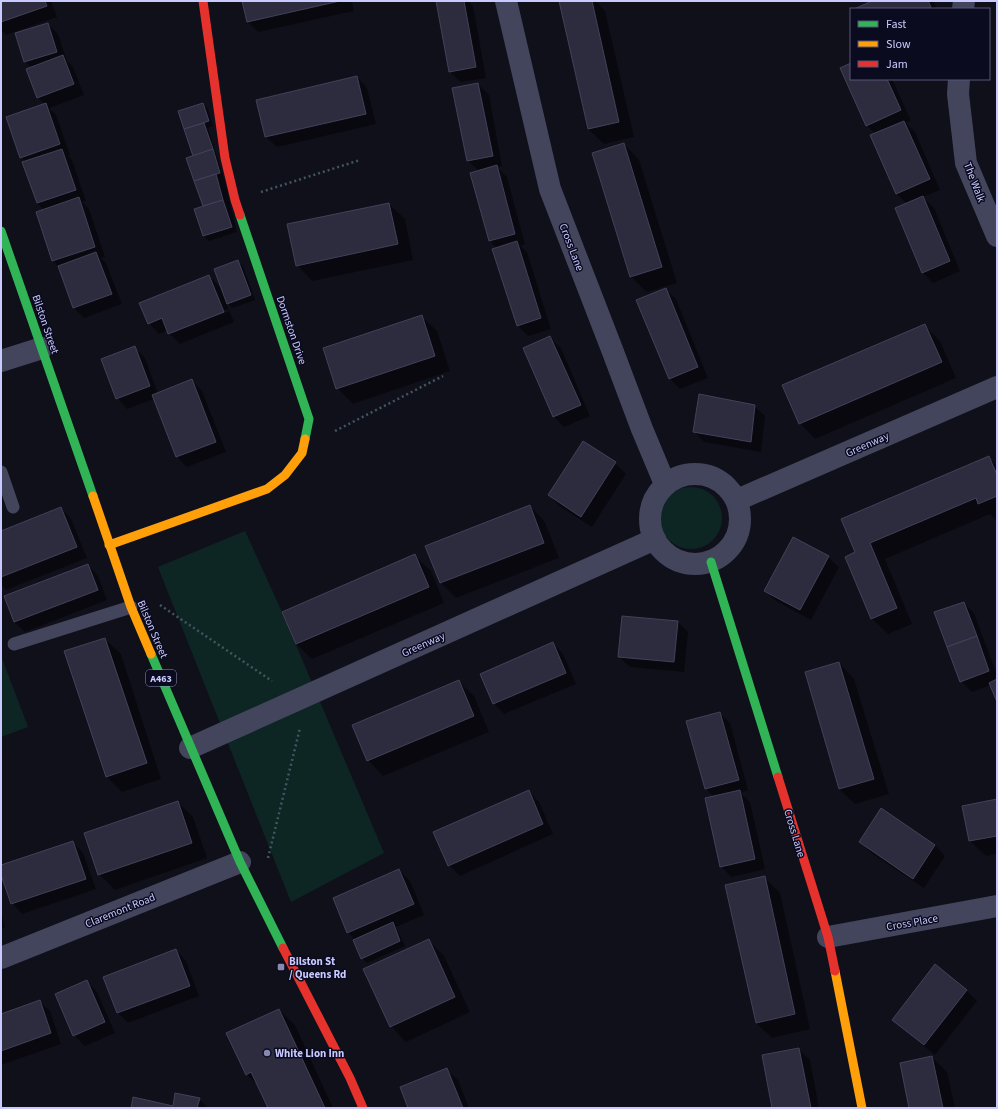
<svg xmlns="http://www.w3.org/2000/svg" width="998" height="1109" viewBox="0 0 998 1109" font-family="'Source Sans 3',sans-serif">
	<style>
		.green { fill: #0d2624 }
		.shadow { fill: #0007; fill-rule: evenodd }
		.building { fill: #2d2c3e; stroke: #42415a }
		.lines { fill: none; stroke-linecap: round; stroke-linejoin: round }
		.path { stroke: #425661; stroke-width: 2.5; stroke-dasharray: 2 3; stroke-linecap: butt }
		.lane { stroke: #43455c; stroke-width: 13 }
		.street { stroke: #43455c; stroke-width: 22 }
		.fast { stroke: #30b455; stroke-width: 9 }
		.slow { stroke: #ff9f0a; stroke-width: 9 }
		.jam { stroke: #e5322d; stroke-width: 9 }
		.poi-dot { fill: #8889af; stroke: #0b0b20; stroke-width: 1.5 }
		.labels { text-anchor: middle; stroke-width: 3; stroke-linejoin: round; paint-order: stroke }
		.shield { fill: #0b0b20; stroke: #9091bc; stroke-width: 1 }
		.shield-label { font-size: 10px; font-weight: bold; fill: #c9caff }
		.street-label { font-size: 11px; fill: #c9caff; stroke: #0b0b20 }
		.poi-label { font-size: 11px; font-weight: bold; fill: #c9caff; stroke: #0b0b20; text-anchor: start }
	</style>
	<rect width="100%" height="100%" fill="#10101b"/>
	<g class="green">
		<circle cx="691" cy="518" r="31"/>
		<polygon points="245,531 282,612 384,853 291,902 158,567"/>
		<polygon points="1,656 28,727 1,737"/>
	</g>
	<g class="shadow">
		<polygon points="1,1 51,1 57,17 6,35 1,30"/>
		<polygon points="243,1 352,1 354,11 258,32 248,22"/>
		<polygon points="437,1 468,1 473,6 486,78 461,82 450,72"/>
		<polygon points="564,1 596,1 605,11 634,137 604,144 588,129"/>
		<polygon points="874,1 933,1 937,9 856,9"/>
		<polygon points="48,24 58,34 67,61 73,67 84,95 49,108 56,115 70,155 68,155 72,160 86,201 82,202 89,209 105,257 101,258 106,263 122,304 84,318 74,308 59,267 53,261 44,210 37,203 24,162 25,162 21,157 45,105 38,97 32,68 25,62"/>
		<polygon points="851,64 851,79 892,79 911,121 906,123 915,132 940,190 923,197 934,208 960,271 933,283 922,272 907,204 897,194 876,134 867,126 841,69"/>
		<polygon points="357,77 367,88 376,124 277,147 266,137"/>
		<polygon points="478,84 489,95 502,166 497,167 507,177 525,244 521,246 527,252 551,329 528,336 518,326 497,248 490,241 479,171 468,161 454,89"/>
		<polygon points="203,104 208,109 213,126 208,128 224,178 237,232 209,241 204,236 195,210 204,207 188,158 194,156 179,112"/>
		<polygon points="624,144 639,160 677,283 647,292 631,277 593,154"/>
		<polygon points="389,204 405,219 413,260 312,281 297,265"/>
		<path d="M238 261 243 266 255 300 233 308 225 301 234 322 180 344 169 333 168 330 159 334 149 323 209 276 222 289ZM228 309 229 311 173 333V331Z"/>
		<polygon points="665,289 676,299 708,378 680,389 670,379 637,301"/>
		<polygon points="421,316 437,331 450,371 353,404 337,388"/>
		<polygon points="925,326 940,341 956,378 815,439 800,423"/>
		<polygon points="550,338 561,348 590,416 564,427 554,417 524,349"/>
		<polygon points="135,348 145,358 158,394 192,380 202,391 226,452 187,467 177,457 154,399 127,409 117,398"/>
		<polygon points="754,406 765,416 761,452 704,442 694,431"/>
		<polygon points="583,443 615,463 626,474 592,527 559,506 549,495"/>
		<polygon points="988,457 997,466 997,518 995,519 990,514 885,559 912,624 888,634 872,619 846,557 856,553"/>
		<polygon points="530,506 545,522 559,558 456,598 441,583 426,547"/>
		<polygon points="61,508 71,519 87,558 6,590 1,584 1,532"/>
		<polygon points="415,556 431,571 444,603 312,659 296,644"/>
		<polygon points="828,557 839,567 811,620 776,601 765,591"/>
		<polygon points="88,565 98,576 107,600 25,632 14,622"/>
		<polygon points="964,603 974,613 997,675 997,699 991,685 972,692 961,681"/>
		<polygon points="678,622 688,632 684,672 630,667 619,657"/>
		<polygon points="105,639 121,654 161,779 122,792 106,776"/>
		<polygon points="553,643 563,654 576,684 504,714 494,704 481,674"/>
		<polygon points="839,663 854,679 889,794 855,804 839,789 806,673"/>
		<polygon points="458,681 474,696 489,732 383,776 368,760"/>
		<polygon points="719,713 730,723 748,790 741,793 750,802 765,869 731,877 721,866 714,797 706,789 687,722"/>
		<polygon points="529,791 539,802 553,834 460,876 449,865"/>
		<polygon points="997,800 997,854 986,856 970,841"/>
		<polygon points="178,802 193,817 207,858 115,890 99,874"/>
		<polygon points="73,842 83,853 96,889 22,914 12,903 1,871 1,867"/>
		<polygon points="860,842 935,845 945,856 924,888 871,853"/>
		<polygon points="399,870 410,881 424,915 396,927 405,946 367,963 362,958 355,940 348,932"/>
		<polygon points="764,877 780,893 810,1029 772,1038 756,1023"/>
		<polygon points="1,911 5,928 1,929"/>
		<polygon points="428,940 444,956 470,1012 406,1042 391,1026"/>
		<polygon points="176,950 186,961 199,996 128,1023 118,1013 105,977"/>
		<polygon points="87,981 97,992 115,1033 85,1046 74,1035"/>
		<polygon points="966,990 977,1001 935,1055 904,1030 894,1020"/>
		<polygon points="39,1001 50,1011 61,1044 1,1065 1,1015"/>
		<polygon points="279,1010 295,1025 333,1108 269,1108 260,1087 246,1074"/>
		<polygon points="799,1050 810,1060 819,1108 773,1108"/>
		<polygon points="932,1057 947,1072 955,1108 910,1108"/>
		<polygon points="447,1070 458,1080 469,1108 409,1108"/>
		<polygon points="199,1099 208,1108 132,1108 173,1107"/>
	</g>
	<g class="building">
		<polygon points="1,1 45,1 47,6 1,22"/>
		<polygon points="242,1 340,1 247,22"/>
		<polygon points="436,1 464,1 476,67 449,72"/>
		<polygon points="559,1 592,1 619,122 588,129"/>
		<polygon points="872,1 928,1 931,7 927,9 854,9"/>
		<polygon points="48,23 57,52 24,62 15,33"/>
		<polygon points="63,55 74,84 37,98 26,69"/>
		<polygon points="851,63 851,79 887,79 901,110 866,126 840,68"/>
		<polygon points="357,76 366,114 265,137 256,100"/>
		<polygon points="478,83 493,156 467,161 452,88"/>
		<polygon points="46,103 60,144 20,158 6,117"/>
		<polygon points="203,103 209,121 184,129 178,111"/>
		<polygon points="904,121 930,179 896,194 870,135"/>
		<polygon points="204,123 213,149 193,156 184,129"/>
		<polygon points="624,143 662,267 630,277 592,153"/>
		<polygon points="62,149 76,190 37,203 22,162"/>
		<polygon points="213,149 220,173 194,181 186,158"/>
		<polygon points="497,165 515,234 489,241 470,173"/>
		<polygon points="216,174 223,200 203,206 194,181"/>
		<polygon points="923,196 950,261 922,273 895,208"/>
		<polygon points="79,197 95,247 52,261 36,212"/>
		<polygon points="223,200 232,227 203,236 194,209"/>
		<polygon points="389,203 398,244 296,266 287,224"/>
		<polygon points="517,241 541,318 517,326 492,249"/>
		<polygon points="96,252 112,294 73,308 58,266"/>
		<polygon points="238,260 251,295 227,304 214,269"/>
		<polygon points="209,275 224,312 168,334 162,318 148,324 139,303"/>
		<polygon points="666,288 698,367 669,379 636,300"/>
		<polygon points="422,315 435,356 336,389 323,348"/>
		<polygon points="925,324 942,362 799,424 782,385"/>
		<polygon points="550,336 581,405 553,417 523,348"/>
		<polygon points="135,346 150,386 116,399 101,359"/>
		<polygon points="192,379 216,442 176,457 152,395"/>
		<polygon points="699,394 755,405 751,442 693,432"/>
		<polygon points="583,441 616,462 581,517 548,495"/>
		<polygon points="989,456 997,475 997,496 978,504 976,498 870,543 897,608 871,619 845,557 855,552 841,519"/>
		<polygon points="530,505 544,543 440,583 425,546"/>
		<polygon points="61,507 77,547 1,577 1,531"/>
		<polygon points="793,537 829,556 800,610 764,591"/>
		<polygon points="415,554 429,587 296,644 282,612"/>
		<polygon points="88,564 98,590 14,622 4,596"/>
		<polygon points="964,602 977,636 947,647 934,612"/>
		<polygon points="622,616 678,621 674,662 618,657"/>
		<polygon points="977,636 989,671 960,682 947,647"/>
		<polygon points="105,638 147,763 106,777 64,651"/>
		<polygon points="553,642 566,673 493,704 480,674"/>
		<polygon points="839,662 874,779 839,789 805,672"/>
		<polygon points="997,679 997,702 989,683"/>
		<polygon points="459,680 474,716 367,761 352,725"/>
		<polygon points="720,712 739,780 705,789 686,721"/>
		<polygon points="529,790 543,824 448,866 433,832"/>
		<polygon points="740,790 755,859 720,867 705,798"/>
		<polygon points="997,799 997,836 969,841 962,806"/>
		<polygon points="178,801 192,843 98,875 84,833"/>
		<polygon points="881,808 935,845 913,879 859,842"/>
		<polygon points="73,841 86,879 11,904 1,875 1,865"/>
		<polygon points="399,869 414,904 347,933 333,898"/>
		<polygon points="765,876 795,1014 756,1023 725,885"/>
		<polygon points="393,922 400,941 361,959 353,940"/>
		<polygon points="429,939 455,997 390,1027 363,969"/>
		<polygon points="176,949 190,986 117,1013 103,977"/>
		<polygon points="935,964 967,990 924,1045 892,1020"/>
		<polygon points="87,980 105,1022 73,1036 55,994"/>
		<polygon points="40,1000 51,1033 1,1051 1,1014"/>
		<polygon points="279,1009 325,1108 268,1108 251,1072 246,1075 226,1033"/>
		<polygon points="799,1048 811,1108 772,1108 762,1055"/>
		<polygon points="932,1056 943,1108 909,1108 900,1063"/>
		<polygon points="447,1068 463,1108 408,1108 400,1087"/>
		<polygon points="175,1093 200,1098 197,1108 131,1108 133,1097 173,1106"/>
	</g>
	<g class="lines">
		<g class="path">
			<polyline points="261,192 360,160"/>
			<polyline points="335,431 443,376"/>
			<polyline points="160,605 272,681"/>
			<polyline points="268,858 300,728"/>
		</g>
		<g class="lane">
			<polyline points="1,472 13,507"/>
			<polyline points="14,644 131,607"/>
		</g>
		<g class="street">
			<polyline points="506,1 550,189 613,352 642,429 665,484"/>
			<polyline points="963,9 964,1"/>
			<polyline points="959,79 958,94 966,163 997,236"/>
			<polyline points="1,361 42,348"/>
			<circle cx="695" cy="519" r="45"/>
			<polyline points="737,500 997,387"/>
			<polyline points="190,748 655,539"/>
			<polyline points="828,937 997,906"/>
			<polyline points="1,958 240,862"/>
		</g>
		<g class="fast">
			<polyline points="240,215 309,419 305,439"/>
			<polyline points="1,231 93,496"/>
			<polyline points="711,562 778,777"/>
			<polyline points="151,654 240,862 283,948"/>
		</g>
		<g class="slow">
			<polyline points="93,496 131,607 151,654"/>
			<polyline points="109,545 267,489 285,475 302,453 305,439"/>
			<polyline points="835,971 862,1108"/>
		</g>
		<g class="jam">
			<polyline points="203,1 225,158 235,200 240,215"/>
			<polyline points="778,777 828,937 835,971"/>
			<polyline points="283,948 350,1078 363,1108"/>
		</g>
	</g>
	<g class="poi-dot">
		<rect x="277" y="963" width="8" height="8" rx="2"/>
		<circle cx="267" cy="1053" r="4"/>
	</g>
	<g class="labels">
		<rect class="shield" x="146" y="670" width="30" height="16" rx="3"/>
		<g class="shield-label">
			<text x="161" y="682">A463</text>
		</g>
		<g class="street-label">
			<text transform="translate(975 182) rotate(69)" y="4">The Walk</text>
			<text transform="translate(572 247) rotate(69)" y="4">Cross Lane</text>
			<text transform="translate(46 324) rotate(71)" y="4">Bilston Street</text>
			<text transform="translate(292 330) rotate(71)" y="4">Dormston Drive</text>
			<text transform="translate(867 444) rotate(-24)" y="4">Greenway</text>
			<text transform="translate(153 629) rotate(67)" y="4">Bilston Street</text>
			<text transform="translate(423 644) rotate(-24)" y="4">Greenway</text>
			<text transform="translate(795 833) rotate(73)" y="4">Cross Lane</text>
			<text transform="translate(120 910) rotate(-22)" y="4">Claremont Road</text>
			<text transform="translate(912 922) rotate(-10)" y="4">Cross Place</text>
		</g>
		<g class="poi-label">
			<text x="289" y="965">Bilston St<tspan x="289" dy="13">/ Queens Rd</tspan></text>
			<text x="275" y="1057">White Lion Inn</text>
		</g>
	</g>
	<rect width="998" height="1109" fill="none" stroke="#c9caff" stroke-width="4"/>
	<rect x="850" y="8" width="140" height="72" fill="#0b0b20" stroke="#575779"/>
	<rect x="858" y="21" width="20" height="6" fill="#30b455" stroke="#575779"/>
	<text x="886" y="28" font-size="12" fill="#c9caff">Fast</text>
	<rect x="858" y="41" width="20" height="6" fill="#ff9f0a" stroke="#575779"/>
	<text x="886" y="48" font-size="12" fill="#c9caff">Slow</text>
	<rect x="858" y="61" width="20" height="6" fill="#e5322d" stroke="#575779"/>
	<text x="886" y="68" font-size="12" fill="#c9caff">Jam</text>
</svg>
